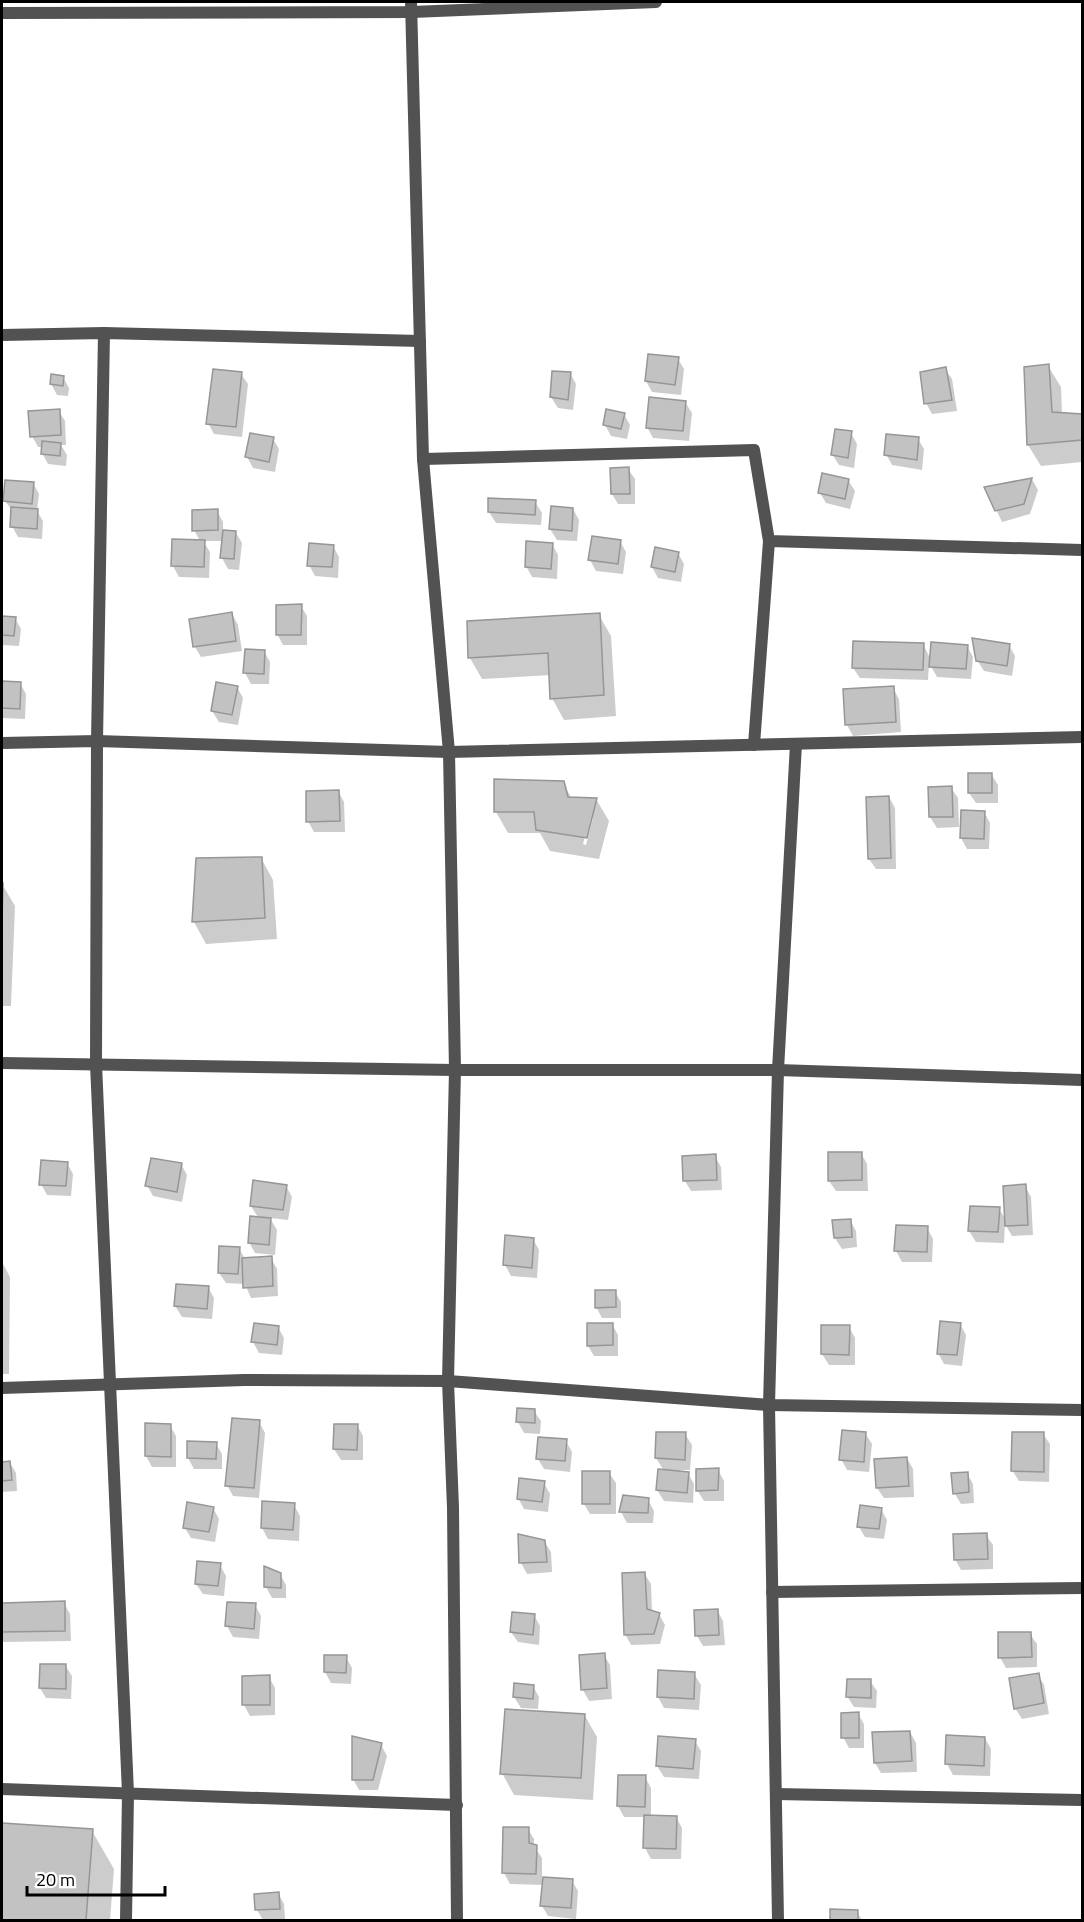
<svg xmlns="http://www.w3.org/2000/svg" width="1084" height="1922" viewBox="0 0 1084 1922" font-family="'Titillium Web',sans-serif">
	<style>
		.shadow { fill: #0003; fill-rule: evenodd }
		.building { fill: #c2c2c2; stroke: #969696; stroke-width: 1.5 }
		.lines { fill: none; stroke-linecap: round; stroke-linejoin: round }
		.street { stroke: #525252; stroke-width: 12 }
	</style>
	<rect width="100%" height="100%" fill="#fff"/>
	<g class="shadow">
		<polygon points="678,359 684,369 681,395 652,392 646,381"/>
		<polygon points="1048,366 1061,387 1062,414 1082,416 1082,462 1041,466 1028,445"/>
		<polygon points="945,369 952,379 957,411 932,414 926,403"/>
		<polygon points="570,373 576,384 573,410 558,408 551,397"/>
		<polygon points="241,374 248,384 242,437 214,434 208,423"/>
		<polygon points="63,377 69,388 68,396 57,395 51,384"/>
		<polygon points="685,402 692,413 689,441 653,438 647,427"/>
		<polygon points="59,411 65,421 66,445 61,445 67,455 66,466 48,464 42,453 43,447 38,447 32,436"/>
		<polygon points="624,414 630,425 627,439 611,436 605,425"/>
		<polygon points="851,433 857,444 854,468 839,465 832,454"/>
		<polygon points="273,439 279,449 275,472 253,468 247,457"/>
		<polygon points="918,439 924,449 922,470 892,465 886,454"/>
		<polygon points="628,469 635,479 635,504 618,504 612,494"/>
		<polygon points="1032,479 1038,490 1030,514 1002,522 986,488"/>
		<polygon points="848,480 855,491 850,509 826,503 820,493"/>
		<polygon points="33,483 39,494 37,511 43,521 42,539 18,537 12,526 13,511 4,500"/>
		<polygon points="535,502 542,513 541,525 496,523 489,512"/>
		<polygon points="573,509 579,520 577,541 557,540 550,529"/>
		<polygon points="217,511 223,522 223,532 236,533 242,543 239,570 228,569 222,558 223,541 203,541 210,552 209,578 179,577 173,566 200,541 194,530"/>
		<polygon points="620,541 626,552 623,574 596,571 590,560"/>
		<polygon points="552,544 558,555 557,579 532,577 526,566"/>
		<polygon points="333,546 339,557 338,578 315,576 309,565"/>
		<polygon points="678,553 684,564 681,582 658,578 652,567"/>
		<polygon points="301,606 307,616 307,645 283,645 277,634"/>
		<polygon points="232,614 238,625 242,651 201,657 195,647"/>
		<polygon points="599,615 611,636 616,716 564,720 552,698 551,675 482,679 470,658"/>
		<polygon points="2,617 15,618 21,629 19,646 2,645"/>
		<polygon points="923,644 931,660 967,646 973,657 971,679 937,677 929,663 928,680 860,678 853,668"/>
		<polygon points="1009,645 1015,656 1012,676 984,671 977,660"/>
		<polygon points="246,651 264,651 270,662 269,684 251,684 245,673"/>
		<polygon points="2,683 20,683 26,694 25,719 2,718"/>
		<polygon points="237,687 243,698 238,725 219,722 212,711"/>
		<polygon points="893,688 899,699 901,732 853,736 847,725 845,691"/>
		<polygon points="991,774 998,785 998,803 976,803 969,793"/>
		<path d="M563 783 572 799H596L609 821 599 859 550 851 540 833H508L496 812ZM590 818H593L586 845 583 844Z"/>
		<polygon points="951,788 958,798 959,827 937,828 930,817"/>
		<polygon points="338,791 344,802 345,832 314,832 308,821"/>
		<polygon points="889,797 895,808 896,869 876,869 869,859"/>
		<polygon points="962,812 984,812 990,823 989,849 967,849 961,838"/>
		<polygon points="261,858 273,880 277,939 206,944 194,922 197,859"/>
		<polygon points="2,884 15,906 11,1006 2,1006"/>
		<polygon points="861,1153 867,1164 868,1191 836,1191 829,1181"/>
		<polygon points="715,1156 721,1167 722,1190 691,1191 685,1181"/>
		<polygon points="67,1163 73,1174 71,1196 47,1195 41,1184"/>
		<polygon points="181,1164 187,1175 182,1202 153,1196 147,1185"/>
		<polygon points="286,1186 292,1197 288,1220 270,1218 277,1230 275,1255 255,1253 249,1242 259,1219 251,1206"/>
		<polygon points="1025,1186 1031,1197 1033,1235 1012,1236 1005,1224 1004,1243 976,1242 969,1231 999,1209 1006,1220"/>
		<polygon points="850,1220 856,1231 857,1247 842,1249 835,1238 834,1222"/>
		<polygon points="927,1228 933,1239 932,1262 902,1262 896,1251"/>
		<polygon points="533,1239 539,1250 537,1278 511,1276 505,1265"/>
		<polygon points="239,1248 245,1259 271,1258 277,1269 278,1296 251,1298 245,1284 226,1283 219,1273"/>
		<polygon points="2,1262 10,1277 9,1374 2,1374"/>
		<polygon points="208,1287 214,1298 212,1319 182,1317 175,1306"/>
		<polygon points="615,1292 621,1302 621,1318 602,1318 596,1307"/>
		<polygon points="612,1324 618,1335 618,1356 594,1356 588,1346"/>
		<polygon points="960,1324 966,1335 962,1366 944,1364 938,1353"/>
		<polygon points="278,1327 284,1338 282,1355 259,1353 253,1342"/>
		<polygon points="849,1327 855,1338 855,1365 829,1365 822,1354"/>
		<polygon points="518,1410 534,1411 541,1421 540,1434 524,1433 518,1422"/>
		<polygon points="259,1422 265,1433 259,1498 233,1496 227,1485"/>
		<polygon points="357,1425 363,1436 363,1460 341,1460 334,1449"/>
		<polygon points="170,1426 176,1436 176,1467 152,1467 146,1456"/>
		<polygon points="657,1433 685,1434 692,1445 690,1470 680,1470 680,1473 688,1473 694,1484 693,1503 664,1501 657,1490 664,1471 656,1458"/>
		<polygon points="865,1433 872,1444 869,1472 847,1470 841,1459"/>
		<polygon points="1043,1434 1050,1444 1049,1482 1019,1481 1012,1470"/>
		<polygon points="566,1441 572,1452 570,1472 544,1469 538,1459"/>
		<polygon points="216,1444 222,1454 222,1469 194,1469 188,1458"/>
		<polygon points="907,1458 913,1469 914,1497 884,1498 877,1488"/>
		<polygon points="2,1463 10,1463 16,1473 17,1491 2,1492"/>
		<polygon points="718,1470 724,1481 724,1501 704,1501 697,1490"/>
		<polygon points="609,1473 616,1483 616,1514 590,1514 584,1504"/>
		<polygon points="967,1474 973,1484 974,1503 961,1504 955,1494"/>
		<polygon points="544,1483 550,1494 548,1512 524,1509 518,1498"/>
		<polygon points="648,1500 654,1511 653,1523 627,1523 621,1512"/>
		<polygon points="264,1503 294,1505 300,1516 299,1541 268,1539 262,1528"/>
		<polygon points="213,1508 219,1519 215,1542 191,1538 185,1528"/>
		<polygon points="881,1509 887,1520 884,1539 865,1537 859,1527"/>
		<polygon points="986,1535 993,1545 993,1569 961,1570 955,1559"/>
		<polygon points="544,1541 551,1552 552,1572 527,1574 521,1563"/>
		<polygon points="220,1565 226,1576 224,1596 203,1594 196,1584"/>
		<polygon points="644,1573 651,1584 652,1612 659,1614 665,1625 660,1644 631,1645 625,1634"/>
		<polygon points="280,1574 286,1585 286,1598 272,1598 266,1587"/>
		<polygon points="64,1603 70,1614 71,1641 2,1642 2,1604"/>
		<polygon points="255,1605 261,1616 259,1639 233,1637 227,1626"/>
		<polygon points="717,1610 723,1621 725,1645 703,1646 697,1636"/>
		<polygon points="534,1615 540,1626 539,1645 518,1642 511,1632"/>
		<polygon points="1030,1634 1037,1644 1037,1667 1006,1668 1000,1657"/>
		<polygon points="604,1655 610,1665 612,1699 589,1701 583,1690 580,1657"/>
		<polygon points="325,1656 346,1657 352,1668 351,1684 331,1683 325,1672"/>
		<polygon points="65,1665 72,1676 71,1699 46,1698 40,1688"/>
		<polygon points="694,1674 701,1685 699,1710 664,1708 658,1697"/>
		<polygon points="1038,1675 1044,1685 1049,1714 1022,1719 1015,1708"/>
		<polygon points="269,1677 275,1688 275,1715 250,1716 244,1705 243,1678"/>
		<polygon points="870,1681 877,1691 876,1708 854,1707 847,1696"/>
		<polygon points="533,1686 539,1697 538,1709 521,1708 514,1697"/>
		<polygon points="858,1714 864,1724 864,1748 849,1748 843,1737"/>
		<polygon points="585,1716 597,1737 593,1800 514,1795 502,1773"/>
		<polygon points="910,1732 916,1743 917,1772 881,1773 875,1763"/>
		<polygon points="985,1738 991,1749 990,1776 953,1775 947,1764"/>
		<polygon points="695,1741 701,1751 699,1779 664,1777 657,1766"/>
		<polygon points="381,1745 387,1756 378,1790 359,1790 353,1779"/>
		<polygon points="619,1777 645,1777 651,1788 651,1817 676,1817 682,1828 681,1859 651,1859 645,1848 645,1817 624,1817 618,1806"/>
		<polygon points="2,1824 92,1831 114,1869 110,1920 2,1920"/>
		<polygon points="528,1829 534,1839 534,1846 542,1858 542,1878 572,1881 578,1891 576,1919 548,1916 542,1906 544,1885 510,1884 504,1873"/>
		<polygon points="278,1893 284,1904 285,1919 263,1920 257,1910"/>
		<polygon points="832,1910 857,1912 862,1920 831,1920"/>
	</g>
	<g class="building">
		<polygon points="648,354 679,357 675,385 645,381"/>
		<polygon points="1049,364 1052,412 1082,414 1082,440 1027,445 1024,367"/>
		<polygon points="946,367 952,400 924,404 920,372"/>
		<polygon points="213,369 242,372 236,427 206,424"/>
		<polygon points="552,371 571,372 568,400 550,397"/>
		<polygon points="51,374 64,376 63,386 50,384"/>
		<polygon points="649,397 686,401 683,431 646,428"/>
		<polygon points="60,409 61,435 30,437 28,411"/>
		<polygon points="606,409 625,413 621,429 603,425"/>
		<polygon points="835,429 852,431 848,458 831,455"/>
		<polygon points="250,433 274,437 269,462 245,457"/>
		<polygon points="886,434 919,437 917,460 884,455"/>
		<polygon points="42,441 61,443 60,456 41,454"/>
		<polygon points="629,467 630,494 611,494 610,468"/>
		<polygon points="822,473 849,479 845,499 818,493"/>
		<polygon points="1032,478 1024,504 995,511 984,487"/>
		<polygon points="5,480 34,482 32,504 3,501"/>
		<polygon points="488,498 536,500 535,515 488,512"/>
		<polygon points="551,506 573,508 572,531 549,529"/>
		<polygon points="11,507 38,509 37,529 10,527"/>
		<polygon points="218,509 218,530 192,531 192,510"/>
		<polygon points="223,530 236,531 234,559 220,558"/>
		<polygon points="592,536 621,540 618,564 588,560"/>
		<polygon points="172,539 205,540 204,567 171,566"/>
		<polygon points="526,541 553,543 551,569 525,567"/>
		<polygon points="309,543 334,545 332,567 307,566"/>
		<polygon points="655,547 679,552 675,572 651,567"/>
		<polygon points="302,604 301,635 276,635 276,605"/>
		<polygon points="232,612 236,641 193,647 189,619"/>
		<polygon points="600,613 604,695 550,699 548,653 468,658 467,621"/>
		<polygon points="2,616 16,617 14,636 2,635"/>
		<polygon points="972,638 1010,644 1007,666 976,661"/>
		<polygon points="853,641 924,643 923,670 852,668"/>
		<polygon points="931,642 968,645 966,669 929,667"/>
		<polygon points="245,649 265,650 264,674 243,673"/>
		<polygon points="2,681 21,682 20,709 2,708"/>
		<polygon points="216,682 238,686 232,715 211,711"/>
		<polygon points="894,686 896,722 845,725 843,689"/>
		<rect x="968" y="773" width="24" height="20"/>
		<polygon points="494,779 564,781 568,797 597,798 587,838 536,830 534,812 494,812"/>
		<polygon points="952,786 953,817 929,817 928,787"/>
		<polygon points="339,790 340,821 306,822 306,791"/>
		<polygon points="889,796 891,858 868,859 866,797"/>
		<polygon points="961,810 985,811 984,839 960,838"/>
		<polygon points="262,857 265,918 192,922 196,858"/>
		<polygon points="2,883 3,883 2,923"/>
		<polygon points="828,1152 862,1152 862,1180 828,1181"/>
		<polygon points="716,1154 717,1180 683,1181 682,1156"/>
		<polygon points="151,1158 182,1163 177,1192 145,1186"/>
		<polygon points="41,1160 68,1162 66,1186 39,1185"/>
		<polygon points="253,1180 287,1185 283,1210 250,1206"/>
		<polygon points="1026,1184 1028,1225 1005,1226 1003,1186"/>
		<polygon points="970,1206 1000,1207 998,1232 968,1231"/>
		<polygon points="250,1216 271,1218 269,1245 248,1243"/>
		<polygon points="851,1219 852,1237 834,1238 832,1220"/>
		<polygon points="896,1225 928,1226 927,1252 894,1251"/>
		<polygon points="505,1235 534,1238 532,1268 503,1265"/>
		<polygon points="219,1246 240,1247 238,1274 218,1273"/>
		<polygon points="272,1256 273,1286 243,1288 242,1258"/>
		<polygon points="176,1284 209,1286 207,1309 174,1306"/>
		<polygon points="595,1290 616,1290 616,1307 595,1308"/>
		<polygon points="940,1321 961,1323 957,1355 937,1354"/>
		<polygon points="254,1323 279,1326 277,1345 251,1342"/>
		<polygon points="587,1323 613,1323 613,1345 587,1346"/>
		<polygon points="821,1325 850,1325 849,1355 821,1354"/>
		<polygon points="517,1408 535,1409 535,1423 516,1422"/>
		<polygon points="232,1418 260,1420 254,1488 225,1486"/>
		<polygon points="145,1423 171,1424 171,1457 145,1456"/>
		<polygon points="334,1424 358,1424 357,1450 333,1449"/>
		<polygon points="842,1430 866,1432 864,1462 839,1460"/>
		<polygon points="656,1432 686,1432 685,1460 655,1458"/>
		<polygon points="1012,1432 1044,1432 1044,1472 1011,1471"/>
		<polygon points="538,1437 567,1439 565,1461 536,1459"/>
		<polygon points="187,1441 217,1442 216,1459 187,1458"/>
		<polygon points="907,1457 909,1486 876,1488 874,1459"/>
		<polygon points="10,1461 12,1480 2,1481 2,1462"/>
		<polygon points="719,1468 718,1490 696,1491 696,1469"/>
		<polygon points="658,1469 689,1472 687,1493 656,1490"/>
		<rect x="582" y="1471" width="28" height="33"/>
		<polygon points="968,1472 969,1492 953,1494 951,1473"/>
		<polygon points="519,1478 545,1481 542,1502 517,1499"/>
		<polygon points="623,1495 649,1498 648,1513 619,1512"/>
		<polygon points="262,1501 295,1503 293,1530 261,1528"/>
		<polygon points="187,1502 214,1507 209,1532 183,1528"/>
		<polygon points="860,1505 882,1508 879,1529 857,1527"/>
		<polygon points="987,1533 988,1559 954,1560 953,1534"/>
		<polygon points="518,1534 545,1540 547,1562 519,1563"/>
		<polygon points="197,1561 221,1563 218,1586 195,1584"/>
		<polygon points="264,1566 281,1573 281,1588 264,1587"/>
		<polygon points="645,1572 647,1609 660,1613 654,1634 624,1635 622,1573"/>
		<polygon points="65,1601 65,1631 2,1632 2,1603"/>
		<polygon points="227,1602 256,1603 254,1629 225,1626"/>
		<polygon points="718,1609 719,1635 695,1636 694,1610"/>
		<polygon points="512,1612 535,1614 533,1635 510,1632"/>
		<polygon points="998,1632 1031,1632 1032,1657 998,1658"/>
		<polygon points="605,1653 607,1688 581,1690 579,1655"/>
		<polygon points="324,1655 347,1655 346,1673 324,1672"/>
		<polygon points="40,1664 66,1664 66,1689 39,1688"/>
		<polygon points="658,1670 695,1672 694,1699 657,1697"/>
		<polygon points="1039,1673 1044,1703 1014,1709 1009,1678"/>
		<polygon points="270,1675 270,1705 242,1705 242,1676"/>
		<polygon points="847,1679 871,1679 871,1698 846,1697"/>
		<polygon points="514,1683 534,1685 533,1699 513,1697"/>
		<polygon points="505,1709 585,1714 581,1778 500,1774"/>
		<polygon points="859,1712 859,1738 841,1738 841,1713"/>
		<polygon points="910,1731 912,1761 874,1763 872,1732"/>
		<polygon points="946,1735 985,1737 984,1766 945,1764"/>
		<polygon points="352,1736 382,1743 373,1780 352,1780"/>
		<polygon points="658,1736 696,1739 693,1769 656,1766"/>
		<polygon points="618,1775 646,1775 645,1807 617,1806"/>
		<polygon points="644,1815 677,1816 676,1849 643,1848"/>
		<polygon points="2,1823 93,1829 86,1920 2,1920"/>
		<polygon points="503,1827 529,1827 529,1843 537,1845 536,1874 502,1873"/>
		<polygon points="543,1877 573,1879 571,1908 540,1906"/>
		<polygon points="279,1892 280,1909 255,1910 254,1894"/>
		<polygon points="830,1909 858,1910 858,1920 830,1920"/>
	</g>
	<g class="lines">
		<g class="street">
			<polyline points="411,2 423,459 449,752 455,1070 448,1381 453,1508 457,1920"/>
			<polyline points="2,13 412,12 656,2"/>
			<polyline points="104,333 97,741 96,1064 128,1793 126,1920"/>
			<polyline points="2,335 104,333 420,341"/>
			<polyline points="423,459 754,450 769,541 1082,550"/>
			<polyline points="2,743 97,741 449,752 1082,737"/>
			<polyline points="754,745 769,541"/>
			<polyline points="2,1063 455,1070 778,1070 1082,1080"/>
			<polyline points="2,1388 244,1380 448,1381 769,1405 1082,1410"/>
			<polyline points="772,1592 1082,1588"/>
			<polyline points="2,1789 457,1805"/>
			<polyline points="776,1794 1082,1800"/>
			<polyline points="778,1920 769,1405 778,1070 796,744"/>
		</g>
	</g>
	<rect width="1084" height="1922" fill="none" stroke="#000000" stroke-width="6"/>
	<path d="M27 1886v9h138v-9" fill="none" stroke="#000000" stroke-width="3"/>
	<text x="36" y="1886" font-size="18" fill="#000000" stroke="#ffffff" stroke-width="4.5" paint-order="stroke">20 m</text>
</svg>
